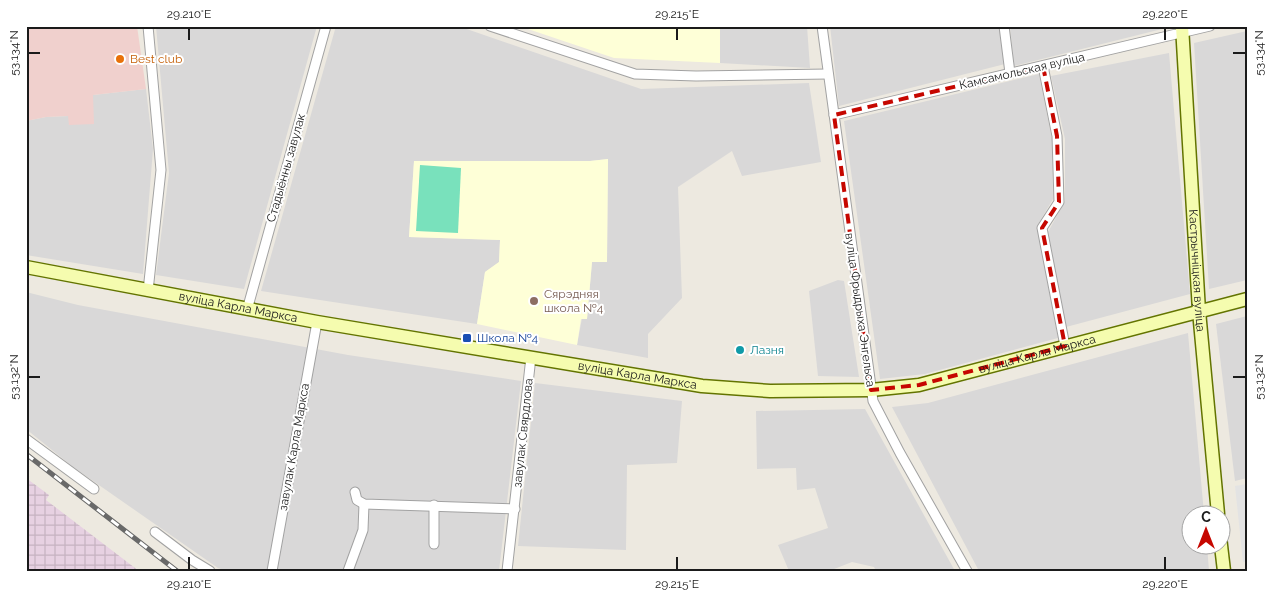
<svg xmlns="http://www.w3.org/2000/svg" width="1273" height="597" viewBox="0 0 1273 597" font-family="Raleway,sans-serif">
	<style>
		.residential { fill: #d9d8d8 }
		.commercial { fill: #f0d0cd }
		.industrial { fill: url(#industrial-grid) }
		.education { fill: #feffd7 }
		.pitch { fill: #79e1bc }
		.parking { fill: #e3e3e3 }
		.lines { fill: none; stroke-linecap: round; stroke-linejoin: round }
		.minor-casing { stroke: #a2a2a2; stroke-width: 11 }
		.secondary-casing { stroke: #637400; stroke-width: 15 }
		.minor { stroke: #fff; stroke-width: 9 }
		.secondary { stroke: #f5fcaf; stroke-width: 12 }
		.rail-casing { stroke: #696969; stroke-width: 5 }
		.rail { stroke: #fff; stroke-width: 3; stroke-dasharray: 9; stroke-linecap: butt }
		.marked { fill: none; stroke: #c60700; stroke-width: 4; stroke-dasharray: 10 6; stroke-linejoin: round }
		.ticks { fill: none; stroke: #1b1b1b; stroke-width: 2 }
		.food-dot { fill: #e8710a; stroke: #fff; stroke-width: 2 }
		.education-dot { fill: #8d6e63; stroke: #fff; stroke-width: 2 }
		.transit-dot { fill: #1a4fb4; stroke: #fff; stroke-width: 2 }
		.culture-dot { fill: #0f9aa8; stroke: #fff; stroke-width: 2 }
		.labels { text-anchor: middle; stroke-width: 4; stroke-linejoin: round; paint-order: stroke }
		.food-label { font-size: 12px; fill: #c56008; stroke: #fff; text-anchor: start }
		.street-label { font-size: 12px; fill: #1b1b1b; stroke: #fff }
		.education-label { font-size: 12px; fill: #785e54; stroke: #fff; text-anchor: start }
		.transit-label { font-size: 12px; fill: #164399; stroke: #fff; text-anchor: start }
		.culture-label { font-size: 12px; fill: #0d838f; stroke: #fff; text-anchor: start }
		.neatline { fill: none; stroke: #1b1b1b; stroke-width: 2 }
		.ticks-label { font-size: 12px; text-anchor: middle; fill: #1b1b1b }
	</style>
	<defs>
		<pattern id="industrial-grid" width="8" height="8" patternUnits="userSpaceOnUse" patternTransform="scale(1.25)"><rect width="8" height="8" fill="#e7d1e2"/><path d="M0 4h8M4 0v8" fill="none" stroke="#c6b3c1"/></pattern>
	</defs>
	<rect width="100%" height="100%" fill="#ede9e0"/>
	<g class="residential">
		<polygon points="156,26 317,26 244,289 156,275 169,173"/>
		<polygon points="336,26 458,26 641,89 809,83 821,162 742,176 732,151 678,187 682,298 648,334 648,358 577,345 582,318 587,319 592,262 607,261 608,159 590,161 414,161 409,237 500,240 499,262 485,272 477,324 261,291"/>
		<polygon points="720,26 807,26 810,68 720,63"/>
		<polygon points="830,26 1000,26 1005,64 839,106"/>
		<polygon points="1010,26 1170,26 1170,27 1014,66"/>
		<polygon points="1247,31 1247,280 1209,289 1194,43"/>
		<polygon points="1169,53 1190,294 1066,327 1048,232 1065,201 1065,139 1051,76"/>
		<polygon points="1039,74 1052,139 1053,199 1037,226 1058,338 925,374 880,379 844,121"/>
		<polygon points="146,89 153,149 143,274 26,255 26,121 46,117 69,116 69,124 93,124 93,95"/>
		<polygon points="838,280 844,281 859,377 818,376 809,291"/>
		<polygon points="26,292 78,305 348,355 521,381 499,571 227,571 218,568 73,467 26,429"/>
		<polygon points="1247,316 1247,478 1235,481 1216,324"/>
		<polygon points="1188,333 1204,514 1190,514 1190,544 1207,545 1209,571 979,571 892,407 928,403"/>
		<polygon points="535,383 682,401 677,463 627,465 626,550 518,546"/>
		<polygon points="865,409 955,571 876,571 874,567 852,562 829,571 789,571 778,545 828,528 815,488 797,490 796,468 757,469 756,411"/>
	</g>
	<polygon class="commercial" points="26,26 137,26 146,89 93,95 94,124 69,125 68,116 46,117 26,121"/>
	<polygon class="industrial" points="26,478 49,495 46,500 139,571 26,571"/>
	<g class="education">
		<polygon points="519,26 720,26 720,63 614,58"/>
		<polygon points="608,159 607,262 592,262 587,319 581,319 577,345 477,324 485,272 499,262 500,240 409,237 414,161 590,161"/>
	</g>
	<polygon class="pitch" points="420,165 461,168 458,233 416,231"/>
	<polygon class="parking" points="1247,484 1247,561 1243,562 1235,486"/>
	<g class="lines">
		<defs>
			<g id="minor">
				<polyline points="490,26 635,74 696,76 828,74"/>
				<polyline points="822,26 873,401 900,453 967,571"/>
				<polyline points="1004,26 1010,73"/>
				<polyline points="1043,66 1057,136 1059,202 1042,228 1065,346"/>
				<polyline points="834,115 1210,26"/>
				<polyline points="148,291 161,170 148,26"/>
				<polyline points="247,310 326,26"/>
				<polyline points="26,439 94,489"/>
				<polyline points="355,492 357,500 364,504 515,509"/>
				<polyline points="155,532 192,560 210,571"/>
				<polyline points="434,544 434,505"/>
				<polyline points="272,571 317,322"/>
				<polyline points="348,571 363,530 364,504"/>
				<polyline points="507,571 531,357"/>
			</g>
			<g id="secondary">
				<path id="s1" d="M1182 26 1199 311 1218 514"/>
				<path id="s2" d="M26 267 317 322 702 386 770 391 871 390 919 385 1247 299"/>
				<polyline points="1220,537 1224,571"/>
			</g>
		</defs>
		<use href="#minor" class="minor-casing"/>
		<use href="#secondary" class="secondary-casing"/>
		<use href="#minor" class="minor"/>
		<use href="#secondary" class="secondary"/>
		<defs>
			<polyline id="rail" points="26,454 177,571"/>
		</defs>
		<use href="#rail" class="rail-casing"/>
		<use href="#rail" class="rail"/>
	</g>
	<path class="marked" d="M1043 66 1057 136 1059 202 1042 228 1065 346 919 385 871 390 834 115Z"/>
	<path class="ticks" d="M189 28V40M677 28V40M1165 28V40M28 53H40M1233 53H1246M28 377H40M1233 377H1246M189 557V570M677 557V570M1165 557V570"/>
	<circle class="food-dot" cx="120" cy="59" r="5"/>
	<circle class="education-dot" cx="534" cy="301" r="5"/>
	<rect class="transit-dot" x="462" y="333" width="10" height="10" rx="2.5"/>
	<circle class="culture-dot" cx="740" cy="350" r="5"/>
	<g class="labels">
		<g class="food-label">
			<text x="130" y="63">Best club</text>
		</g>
		<g class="street-label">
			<text transform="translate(1022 71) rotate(-13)" y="4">Камсамольская вуліца</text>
			<text transform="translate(286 168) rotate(-74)" y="4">Стадыённы завулак</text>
			<text dy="4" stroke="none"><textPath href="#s1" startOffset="245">Кастрычніцкая вуліца</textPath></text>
			<text dy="4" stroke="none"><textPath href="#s2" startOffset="216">вуліца Карла Маркса</textPath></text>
			<text transform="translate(860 310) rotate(82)" y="4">вуліца Фрыдрыха Энгельса</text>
			<text dy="4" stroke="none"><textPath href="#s2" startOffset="1026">вуліца Карла Маркса</textPath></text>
			<text dy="4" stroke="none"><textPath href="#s2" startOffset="621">вуліца Карла Маркса</textPath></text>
			<text transform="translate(523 433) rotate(-84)" y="4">завулак Свярдлова</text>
			<text transform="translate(294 447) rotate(-80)" y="4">завулак Карла Маркса</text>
		</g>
		<g class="education-label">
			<text x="544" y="298">Сярэдняя<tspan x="544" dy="14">школа №4</tspan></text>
		</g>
		<g class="transit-label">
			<text x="477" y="342">Школа №4</text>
		</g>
		<g class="culture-label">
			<text x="750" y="354">Лазня</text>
		</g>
	</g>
	<rect width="1273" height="597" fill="none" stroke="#ffffff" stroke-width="55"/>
	<g transform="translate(1206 530)"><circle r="24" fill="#ffffff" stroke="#a4a4a4"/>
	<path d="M0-4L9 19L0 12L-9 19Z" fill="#c60700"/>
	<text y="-8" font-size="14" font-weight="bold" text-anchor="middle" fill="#1b1b1b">С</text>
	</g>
	<rect x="28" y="28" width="1218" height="542" class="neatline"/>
	<g class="ticks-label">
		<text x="189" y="18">29.210°E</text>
		<text x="677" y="18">29.215°E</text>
		<text x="1165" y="18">29.220°E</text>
		<text transform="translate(14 53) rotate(-90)" y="4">53.134°N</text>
		<text transform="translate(1259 53) rotate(-90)" y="4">53.134°N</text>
		<text transform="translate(14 377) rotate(-90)" y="4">53.132°N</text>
		<text transform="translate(1259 377) rotate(-90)" y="4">53.132°N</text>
		<text x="189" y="588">29.210°E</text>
		<text x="677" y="588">29.215°E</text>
		<text x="1165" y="588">29.220°E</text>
	</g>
</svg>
